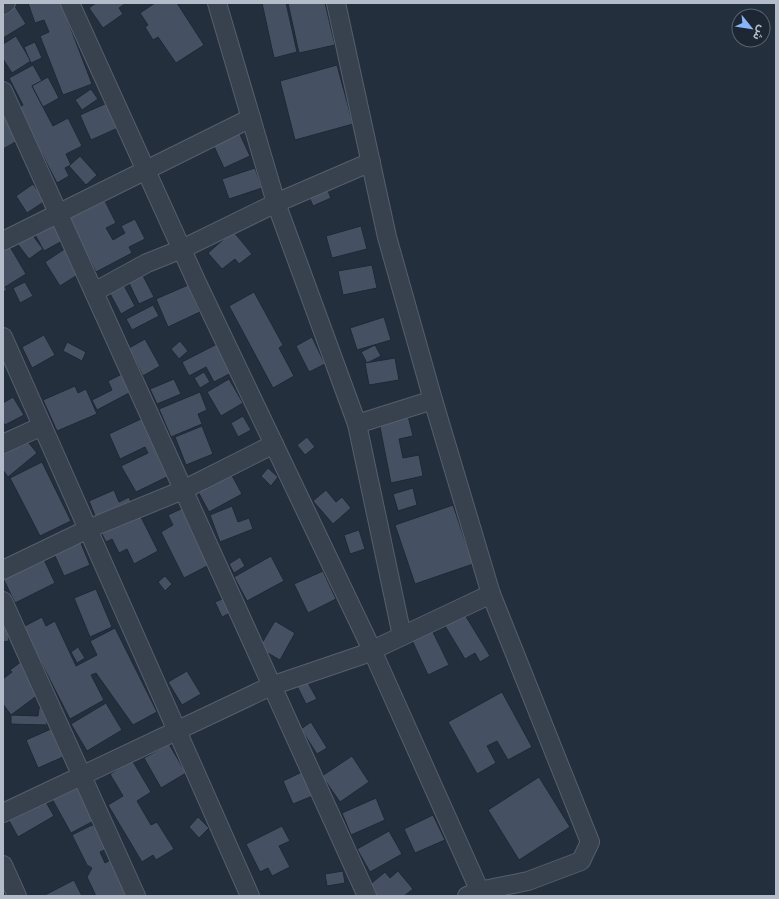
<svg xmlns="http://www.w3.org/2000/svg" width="779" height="899" viewBox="0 0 779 899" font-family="'Roboto Condensed','Noto Sans Arabic',sans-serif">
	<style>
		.building { fill: #455162; stroke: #1f2835 }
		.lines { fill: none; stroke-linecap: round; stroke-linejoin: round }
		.minor-casing { stroke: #565f6c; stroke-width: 20 }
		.minor { stroke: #38414e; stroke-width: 18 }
	</style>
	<rect width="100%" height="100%" fill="#242f3e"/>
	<g class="building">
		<polygon points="3,3 13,3 26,24 3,38"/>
		<polygon points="28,3 61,3 92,84 63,95 40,36 49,32 44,20 35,23"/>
		<polygon points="96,3 126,3 119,8 123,14 103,28 89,8"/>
		<polygon points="155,3 177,3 204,45 176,63 158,37 153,40 145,27 148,25 140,13"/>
		<polygon points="262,3 286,3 297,52 274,58"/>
		<polygon points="288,3 325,3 335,45 299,53"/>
		<polygon points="16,36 31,61 12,73 3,59 3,44"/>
		<polygon points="35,42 42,58 31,63 24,47"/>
		<polygon points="33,65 42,81 32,86 53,126 68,118 82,146 66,154 71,165 65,168 69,176 57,183 18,108 23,105 9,78"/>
		<polygon points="337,65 353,124 295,140 280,81"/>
		<polygon points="48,77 59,98 43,107 32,86"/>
		<polygon points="91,89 98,99 82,110 75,100"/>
		<polygon points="3,102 19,140 3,149"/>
		<polygon points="107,103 118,128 91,140 80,115"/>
		<polygon points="237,128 250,156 224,168 211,140"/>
		<polygon points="80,156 97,175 86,185 69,166"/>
		<polygon points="255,168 262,188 229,199 222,179"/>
		<polygon points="33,184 45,201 27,213 16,196"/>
		<polygon points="325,184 331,198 313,206 307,192"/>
		<polygon points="101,193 116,223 106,228 113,240 125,233 121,226 135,219 145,239 129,247 132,253 96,272 65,212"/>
		<polygon points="54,217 66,239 44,251 32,229"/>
		<polygon points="361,226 367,249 332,258 326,236"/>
		<polygon points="27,228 43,249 29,259 13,238"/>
		<polygon points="233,231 252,254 239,264 235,259 222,269 208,253"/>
		<polygon points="6,240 26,274 5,287 7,290 3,292 3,241"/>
		<polygon points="66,248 82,272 60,286 45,262"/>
		<polygon points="372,265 377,288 343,295 338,271"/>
		<polygon points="140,270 154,297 139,304 126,277"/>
		<polygon points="121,280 135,306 121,314 107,288"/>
		<polygon points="25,282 33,296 20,303 13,288"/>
		<polygon points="188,285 200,312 168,327 156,299"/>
		<polygon points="254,292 283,345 279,348 294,376 273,388 229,306"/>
		<polygon points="153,305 159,316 132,330 126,319"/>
		<polygon points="384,317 391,340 357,350 350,328"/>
		<polygon points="44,335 55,355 32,368 22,347"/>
		<polygon points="312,337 325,364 309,372 296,346"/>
		<polygon points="145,339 160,366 143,376 129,348"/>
		<polygon points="180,341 188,351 179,359 171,349"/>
		<polygon points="67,342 86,352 82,361 63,351"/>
		<polygon points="217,344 231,373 214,382 206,367 189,376 182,362"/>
		<polygon points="375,345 381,356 367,363 361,352"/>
		<polygon points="395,358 399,380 369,385 365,363"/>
		<polygon points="204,372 210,382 200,388 194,378"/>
		<polygon points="122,374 131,392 97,410 92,400 112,390 108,381"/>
		<polygon points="174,379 181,394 157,404 150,389"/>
		<polygon points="229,379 243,403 221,416 207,392"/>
		<polygon points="75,386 78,393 86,389 97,414 57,431 43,400"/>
		<polygon points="200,392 207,410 198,414 202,424 171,437 159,409"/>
		<polygon points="13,397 24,415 5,425 3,422 3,403"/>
		<polygon points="243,416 251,430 238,437 231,423"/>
		<polygon points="408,416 413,436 399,439 403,458 419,455 423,476 391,483 379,422"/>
		<polygon points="143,418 171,475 136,492 121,466 148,453 145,447 120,459 109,434"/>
		<polygon points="202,426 213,454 186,465 175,437"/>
		<polygon points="19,431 37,453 8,477 3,470 3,444"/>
		<polygon points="307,437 315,447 305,455 297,445"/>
		<polygon points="42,462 71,521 40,536 10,478"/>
		<polygon points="268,468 278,477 271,486 261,476"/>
		<polygon points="229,470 242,494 209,512 196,488"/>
		<polygon points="413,488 417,505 398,511 393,494"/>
		<polygon points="114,490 119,502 129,497 133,507 98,523 89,501"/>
		<polygon points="326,490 336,502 342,497 351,508 333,524 313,501"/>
		<polygon points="453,505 473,564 415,584 395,525"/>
		<polygon points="232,506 238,522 249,518 253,529 220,542 210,515"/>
		<polygon points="183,508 211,564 184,578 161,532 173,525 168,515"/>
		<polygon points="138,511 158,551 134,564 127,549 119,553 112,539 106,542 100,530"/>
		<polygon points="359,530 365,549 350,554 344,535"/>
		<polygon points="78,536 90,565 64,576 51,547"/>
		<polygon points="41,553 55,583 15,603 3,578"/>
		<polygon points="271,556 284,581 247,601 234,577"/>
		<polygon points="240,557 245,566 234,573 229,564"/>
		<polygon points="323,571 336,599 308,613 294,584"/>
		<polygon points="165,576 172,584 165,591 158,582"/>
		<polygon points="96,589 112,627 90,637 74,598"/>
		<polygon points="227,597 234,611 222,617 215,602"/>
		<polygon points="462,610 490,656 480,662 475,653 465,659 442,621"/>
		<polygon points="42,617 46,626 55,621 76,666 97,655 90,641 115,628 157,712 133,725 96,673 91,675 104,700 70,719 23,627"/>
		<polygon points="6,618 9,641 3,642 3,619"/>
		<polygon points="275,621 295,633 280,660 259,648"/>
		<polygon points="430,626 449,665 428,675 410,636"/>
		<polygon points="78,647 85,658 77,663 71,652"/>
		<polygon points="22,661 42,692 11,715 3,704 3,679 12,672 10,670"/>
		<polygon points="187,671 201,694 182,705 168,682"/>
		<polygon points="307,681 317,699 306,704 297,686"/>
		<polygon points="502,692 532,747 508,760 497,741 487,746 496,763 477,774 448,722"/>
		<polygon points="106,703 122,730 87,751 71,724"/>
		<polygon points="39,708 47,708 47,725 11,724 11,715 38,716"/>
		<polygon points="311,722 327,748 317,754 301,729"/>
		<polygon points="51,729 63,757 38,768 26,740"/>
		<polygon points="169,744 186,773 161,788 144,758"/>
		<polygon points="352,756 369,782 340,802 322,776"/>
		<polygon points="132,760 151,792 137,801 151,825 157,822 174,849 156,860 153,855 142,862 108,805 123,796 110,774"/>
		<polygon points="304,771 315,795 293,804 283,781"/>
		<polygon points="539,777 570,827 519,860 488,810"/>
		<polygon points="79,782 99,818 71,833 51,797"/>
		<polygon points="43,797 54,816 18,837 7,817"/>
		<polygon points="376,798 385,820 351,835 342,813"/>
		<polygon points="433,815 445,840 415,853 404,829"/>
		<polygon points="198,817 209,828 199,838 189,827"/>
		<polygon points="92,825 100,829 109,848 100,852 105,863 114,858 132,896 96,896 87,877 92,868 87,865 72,835"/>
		<polygon points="282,826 290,841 279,846 290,867 272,876 268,868 260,872 246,844"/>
		<polygon points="389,831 402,854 370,872 357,849"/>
		<polygon points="343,871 345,883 327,886 325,874"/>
		<polygon points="398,871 413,889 404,896 374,896 367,887 385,872 390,878"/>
		<polygon points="74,880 82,896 45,896 45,895"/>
	</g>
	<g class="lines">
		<defs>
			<g id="minor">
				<polyline points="70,3 197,283 372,650 482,896"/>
				<polyline points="217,3 276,203 357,424 402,636"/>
				<polyline points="336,3 387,237 433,400 491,594 590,842 581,861 528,881 479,891 467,896"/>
				<polyline points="3,5 6,3"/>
				<polyline points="3,91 367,896"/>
				<polyline points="3,241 251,118"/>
				<polyline points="94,292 147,263 182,249 276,203 371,162"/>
				<polyline points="3,337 250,896"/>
				<polyline points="357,424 433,400"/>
				<polyline points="3,444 42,426"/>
				<polyline points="3,570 88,529 183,490 274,444"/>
				<polyline points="3,601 136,896"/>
				<polyline points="3,813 271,686 362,655 491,594"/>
				<polyline points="3,865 17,896"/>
			</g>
		</defs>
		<use href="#minor" class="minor-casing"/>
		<use href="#minor" class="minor"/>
	</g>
	<rect width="779" height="899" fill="none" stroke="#b4bcc9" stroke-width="8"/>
	<g transform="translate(751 28) rotate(120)"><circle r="19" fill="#1d2633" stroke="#59626f"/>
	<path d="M0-3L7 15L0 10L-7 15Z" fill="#8ab4f8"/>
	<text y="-6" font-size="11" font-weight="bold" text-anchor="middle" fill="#b4bcc9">ش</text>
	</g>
</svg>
